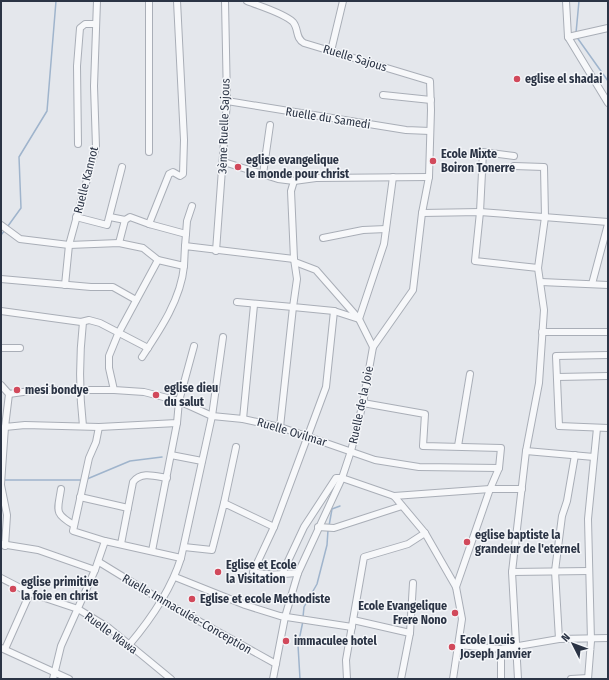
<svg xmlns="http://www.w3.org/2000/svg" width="609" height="680" viewBox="0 0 609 680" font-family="'Fira Sans Condensed',sans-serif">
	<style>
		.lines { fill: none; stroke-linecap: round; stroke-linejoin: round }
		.stream { stroke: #9fb4cc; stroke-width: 1.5 }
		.street-casing { stroke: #a9aeb7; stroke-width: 8 }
		.street { stroke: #f7f8fa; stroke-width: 6 }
		.poi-dot { fill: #d1495b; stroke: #f4f6f9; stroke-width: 1.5 }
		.labels { text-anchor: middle; stroke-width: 3; stroke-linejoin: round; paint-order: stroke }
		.street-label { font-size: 12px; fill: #2b3445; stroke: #f4f6f9 }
		.poi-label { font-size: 12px; font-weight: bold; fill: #2b3445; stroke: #f4f6f9; text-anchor: start }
	</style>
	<rect width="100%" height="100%" fill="#e4e7ec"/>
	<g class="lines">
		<g class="stream">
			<polyline points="576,33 579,1"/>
			<polyline points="576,36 608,81"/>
			<polyline points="8,226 21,208 19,157 47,111 56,1"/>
			<polyline points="1,235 5,230"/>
			<polyline points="87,479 130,461 162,457"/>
			<polyline points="3,480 83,480"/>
			<polyline points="329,526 332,509 340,506"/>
			<polyline points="303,617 304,607 317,584 327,545 328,530"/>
			<polyline points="300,679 298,645 303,621"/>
		</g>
		<defs>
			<g id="street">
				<polyline points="149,1 149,152"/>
				<polyline points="177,1 184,140 183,174 180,176 173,172 169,174 149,224 186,234 185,246"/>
				<path d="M247 1C259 6 284 13 293 22 299 29 295 38 304 43L430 81 431 110 429 177 422 213 413 290 373 347 363 403 351 451 342 478 298 573 285 617 273 679"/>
				<polyline points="566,1 568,37 608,103"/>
				<polyline points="568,37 608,28"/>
				<polyline points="331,51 343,1"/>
				<polyline points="383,95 431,100"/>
				<polyline points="227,101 406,130 430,131"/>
				<polyline points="78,144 77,66 80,28 85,24 96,24"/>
				<polyline points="514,156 483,152 480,212 475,261 538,268 544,310 539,383 526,451 512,572 518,679"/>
				<polyline points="224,162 278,179 294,181 316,178 429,177"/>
				<polyline points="514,166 544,167 545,217 538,268"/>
				<polyline points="263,174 270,125"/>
				<polyline points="294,181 291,191 294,259 297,279 293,307 334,311 359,319"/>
				<polyline points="422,213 480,212 608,222"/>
				<polyline points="76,217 107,225 122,167"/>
				<polyline points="110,217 125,220 130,217 149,224"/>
				<polyline points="1,225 20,239 69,245 119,243 143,248 158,260 184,266 185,246 294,259"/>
				<polyline points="186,234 187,221 192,206"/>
				<polyline points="323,238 363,230 386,229"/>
				<polyline points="119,243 125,220"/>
				<polyline points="216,251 227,101 225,1"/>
				<polyline points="158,260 118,334 109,356 109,368 114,390 144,392 179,401 194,346"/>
				<polyline points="295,262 316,270 359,319"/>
				<polyline points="1,279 91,287 113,287 136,300"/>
				<polyline points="541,282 608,285"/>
				<polyline points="592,284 608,224"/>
				<polyline points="65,285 69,245 96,147 94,86 97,1"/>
				<polyline points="237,302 293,307 280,427"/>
				<polyline points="1,311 81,322 89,320 100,323 148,348"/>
				<polyline points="542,332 608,332"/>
				<polyline points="373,347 359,319 384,244 393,177"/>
				<polyline points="1,348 20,348"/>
				<polyline points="608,355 556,356 559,426 608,428"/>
				<path d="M142 357C160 330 181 299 184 266"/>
				<polyline points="557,377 608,376"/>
				<polyline points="1,385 9,394 5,427 25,425 99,427 177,423 179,401 212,416 243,419 280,427 375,460 419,467 499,468"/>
				<polyline points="9,394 37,390 114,390"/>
				<polyline points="363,403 425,414 423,446 501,448 499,468 490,489 456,587"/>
				<polyline points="243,419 254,305"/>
				<path d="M83 426C79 391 79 358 83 322"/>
				<polyline points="99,427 96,442 89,458 73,531 105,541 181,558"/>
				<polyline points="458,446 470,374"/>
				<polyline points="526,451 594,457"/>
				<polyline points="171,455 202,461"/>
				<polyline points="1,484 5,427"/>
				<polyline points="1,485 7,515 5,546"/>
				<path d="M61 489C58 510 53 513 74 525"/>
				<polyline points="394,496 490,489 522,489"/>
				<polyline points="80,497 128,508"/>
				<polyline points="224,503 236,447"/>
				<polyline points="318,527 334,528 402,506"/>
				<polyline points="1,544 38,550 95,570"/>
				<path d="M121 544 133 482C141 471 155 476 167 478"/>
				<polyline points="184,547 212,550 224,503 274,527"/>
				<polyline points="152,551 177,423"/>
				<polyline points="99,562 161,600 276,664"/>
				<polyline points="512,572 589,571"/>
				<path d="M298 573C279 574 272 576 253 572L274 527 326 387 334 311"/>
				<polyline points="282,574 304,527 336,478 342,478 394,496 425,533 456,587 462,619 453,679"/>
				<polyline points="175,577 245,605 280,616 352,627"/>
				<polyline points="1,578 30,593 78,609 109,628 171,679"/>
				<polyline points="353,620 410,633"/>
				<polyline points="559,639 555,571 562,516 567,501 575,455"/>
				<path d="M129 645C151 619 171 590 181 558L212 416 223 337"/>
				<polyline points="458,645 501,649 559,639 608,638"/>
				<polyline points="1,648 69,679"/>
				<polyline points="5,649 30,593"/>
				<polyline points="501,649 501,679"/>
				<polyline points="53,679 61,646 95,570 105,541"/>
				<polyline points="347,679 346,660 364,557 408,544 425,533"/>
				<polyline points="401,679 410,633 413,583"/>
				<polyline points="571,679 588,678"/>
				<polyline points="588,679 591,641 588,519 597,428"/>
			</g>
		</defs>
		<use href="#street" class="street-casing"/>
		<use href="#street" class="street"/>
	</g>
	<g class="poi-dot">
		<circle cx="517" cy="79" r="4"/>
		<circle cx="433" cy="161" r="4"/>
		<circle cx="238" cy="167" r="4"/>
		<circle cx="17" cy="390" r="4"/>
		<circle cx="156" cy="395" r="4"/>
		<circle cx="467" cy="542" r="4"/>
		<circle cx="218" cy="572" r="4"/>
		<circle cx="13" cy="589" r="4"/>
		<circle cx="192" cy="599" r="4"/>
		<circle cx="455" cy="613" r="4"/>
		<circle cx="286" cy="641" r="4"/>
		<circle cx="452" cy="647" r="4"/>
	</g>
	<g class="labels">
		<g class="street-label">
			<text transform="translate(355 58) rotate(17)" y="4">Ruelle Sajous</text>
			<text transform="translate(328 118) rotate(9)" y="4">Ruelle du Samedi</text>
			<text transform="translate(224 126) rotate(-88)" y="4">3ème Ruelle Sajous</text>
			<text transform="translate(86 180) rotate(-76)" y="4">Ruelle Kannot</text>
			<text transform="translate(361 405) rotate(-78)" y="4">Ruelle de la Joie</text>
			<text transform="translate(292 432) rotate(17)" y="4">Ruelle Ovilmar</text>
			<text transform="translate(187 614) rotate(30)" y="4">Ruelle Immaculée-Conception</text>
			<text transform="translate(111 633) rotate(36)" y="4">Ruelle Wawa</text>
		</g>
		<g class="poi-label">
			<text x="525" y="83">eglise el shadai</text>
			<text x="441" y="158">Ecole Mixte<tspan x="441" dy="14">Boiron Tonerre</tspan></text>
			<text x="246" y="164">eglise evangelique<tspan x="246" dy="14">le monde pour christ</tspan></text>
			<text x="164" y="392">eglise dieu<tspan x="164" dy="14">du salut</tspan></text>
			<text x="25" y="394">mesi bondye</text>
			<text x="475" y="539">eglise baptiste la<tspan x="475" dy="14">grandeur de l'eternel</tspan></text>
			<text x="226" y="569">Eglise et Ecole<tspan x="226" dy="14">la Visitation</tspan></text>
			<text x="21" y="586">eglise primitive<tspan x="21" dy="14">la foie en christ</tspan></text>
			<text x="200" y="603">Eglise et ecole Methodiste</text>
			<text x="447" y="610" text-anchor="end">Ecole Evangelique<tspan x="447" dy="14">Frere Nono</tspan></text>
			<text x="460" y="644">Ecole Louis<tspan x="460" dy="14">Joseph Janvier</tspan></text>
			<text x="294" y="645">immaculee hotel</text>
		</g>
	</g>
	<rect width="609" height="680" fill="none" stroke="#2b3445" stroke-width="4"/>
	<g transform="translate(573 644) rotate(312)" stroke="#f4f6f9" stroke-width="3" paint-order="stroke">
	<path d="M0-3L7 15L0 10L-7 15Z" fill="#2b3445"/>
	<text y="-6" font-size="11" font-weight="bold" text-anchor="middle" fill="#2b3445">N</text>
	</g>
</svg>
